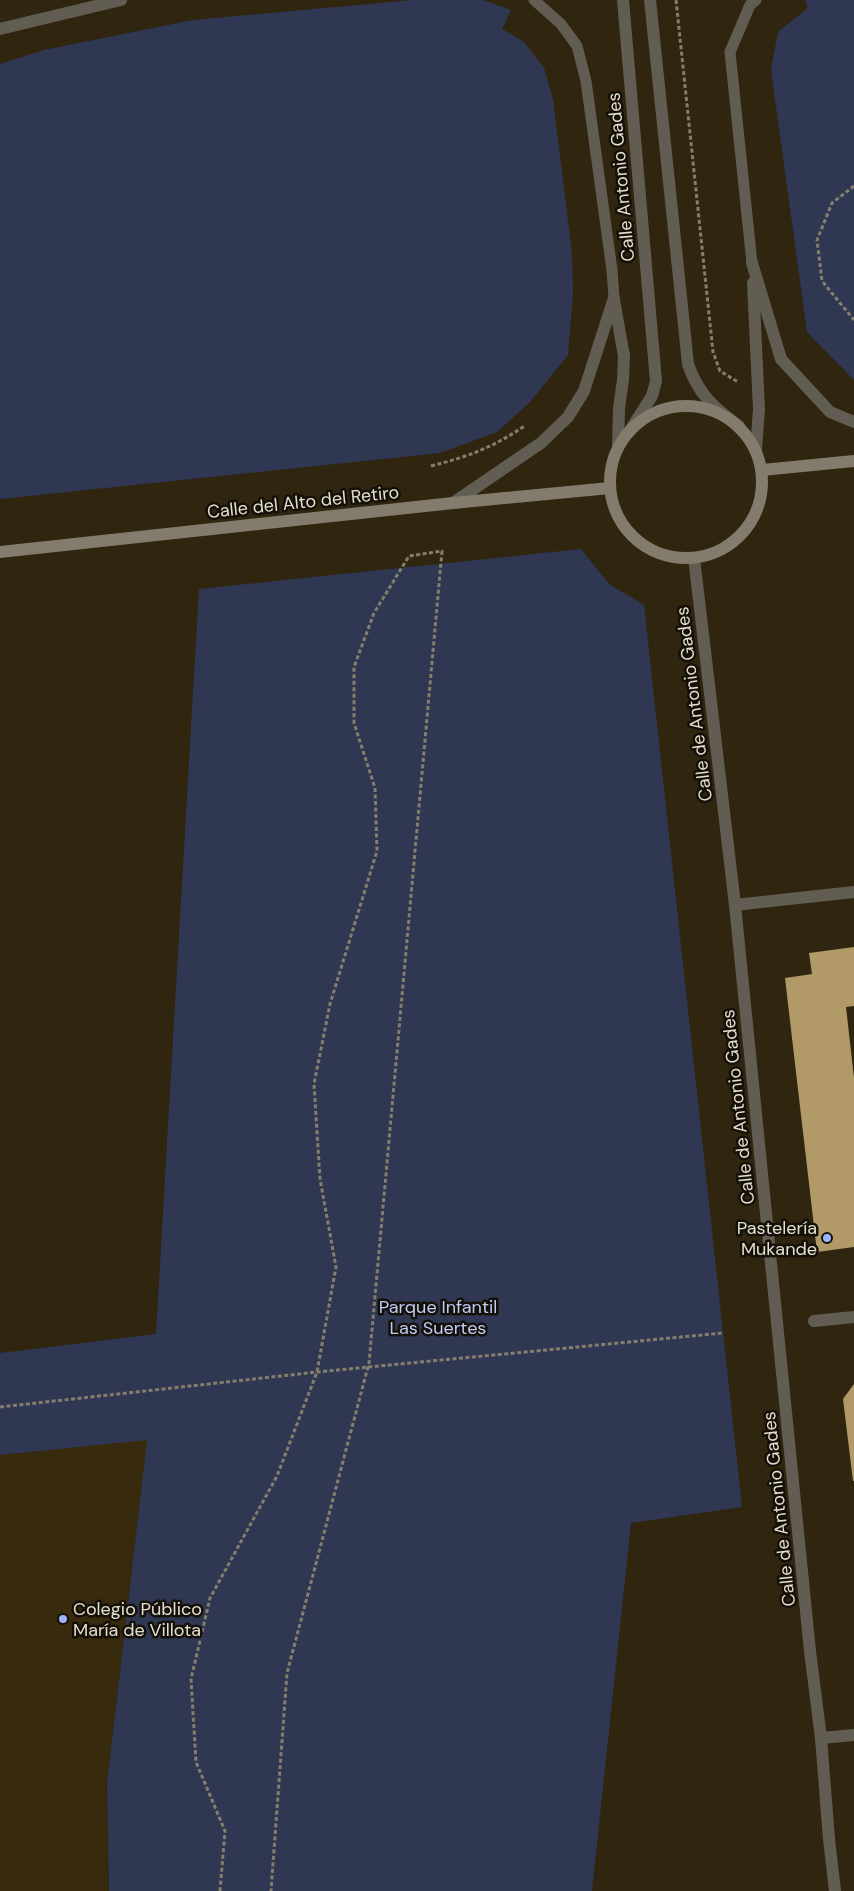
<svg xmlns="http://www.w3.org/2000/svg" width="854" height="1891" viewBox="0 0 854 1891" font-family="'DM Sans',sans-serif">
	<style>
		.built { fill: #382b0d }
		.green { fill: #2f3753 }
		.building { fill: #b19a67 }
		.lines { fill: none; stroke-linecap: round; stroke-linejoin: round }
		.path { stroke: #867e6c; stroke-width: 3; stroke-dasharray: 4 2.5; stroke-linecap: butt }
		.service { stroke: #625d53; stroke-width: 11 }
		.pedestrian { stroke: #625d53; stroke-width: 12 }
		.minor { stroke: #625d53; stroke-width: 12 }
		.tertiary { stroke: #625d53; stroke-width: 12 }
		.secondary { stroke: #837b6b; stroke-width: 12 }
		.poi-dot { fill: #9eb3fd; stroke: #141007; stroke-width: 2 }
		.labels { text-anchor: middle; stroke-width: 5; stroke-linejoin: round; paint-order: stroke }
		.street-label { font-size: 18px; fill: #e4ded1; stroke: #141007 }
		.poi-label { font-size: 18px; fill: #e4ded1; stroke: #141007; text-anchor: end }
		.park-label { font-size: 18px; fill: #c0cdf8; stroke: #141007 }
	</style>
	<rect width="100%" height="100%" fill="#302610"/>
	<polygon class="built" points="147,1440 106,1783 108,1891 0,1891 0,1455"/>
	<g class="green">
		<polygon points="412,0 483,0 511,10 502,29 524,42 544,68 553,100 572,254 573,294 568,355 530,402 497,432 440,453 0,499 0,64 44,50 193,20"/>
		<polygon points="805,0 854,0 854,380 807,332 771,70 778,32 808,8"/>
		<polygon points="581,549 609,584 644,605 742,1507 631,1523 592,1891 109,1891 107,1783 147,1440 0,1455 0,1353 156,1334 199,589"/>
	</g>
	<g class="building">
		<polygon points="854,947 854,1006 846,1007 854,1078 854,1247 817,1252 785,978 812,974 809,953"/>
		<polygon points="854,1384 854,1481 853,1481 843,1399"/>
	</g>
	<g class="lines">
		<g class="path">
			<polyline points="676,0 713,352 720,371 738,382"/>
			<polyline points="854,186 832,203 817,240 822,281 854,320"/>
			<path d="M431 466C470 456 492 448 526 425"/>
			<polyline points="0,1407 317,1372 723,1333"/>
			<polyline points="220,1891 225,1831 196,1762 191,1679 210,1598 277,1476 317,1372 336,1267 320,1179 314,1084 330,1004 377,851 375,788 354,723 354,667 374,613 409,556 442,551 369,1363 287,1673 271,1891"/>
		</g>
		<g class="service">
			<polyline points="534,0 561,24 577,46 586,81 612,270 614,298"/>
			<polyline points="752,263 730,52 750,5 756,0"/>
		</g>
		<polyline class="pedestrian" points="814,1321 854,1317"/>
		<g class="minor">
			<polyline points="623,0 656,381 652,396 629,432"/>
			<path d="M650 0 688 364C698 394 714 408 739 426"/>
			<polyline points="752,263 781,359 830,412 854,422"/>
			<polyline points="753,283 759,409 756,450"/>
			<polyline points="614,300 624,356 623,380 619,408 618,447"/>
			<polyline points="453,503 541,443 568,417 584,391 614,298"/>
			<polyline points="694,558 735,905 810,1651 821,1738 829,1839 835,1891"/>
			<polyline points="735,905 854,892"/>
			<polyline points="821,1738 854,1735"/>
		</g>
		<polyline class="tertiary" points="0,29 121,0"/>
		<g class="secondary">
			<circle cx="686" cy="482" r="76"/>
			<polyline points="762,470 854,461"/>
			<polyline points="0,552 453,503 610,488"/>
		</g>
	</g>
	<g class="poi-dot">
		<circle cx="827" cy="1238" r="5"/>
		<circle cx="63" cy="1619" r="5"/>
	</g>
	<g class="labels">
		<g class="street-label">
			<text transform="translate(621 177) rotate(-95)" y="6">Calle Antonio Gades</text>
			<text transform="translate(303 502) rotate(-6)" y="6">Calle del Alto del Retiro</text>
			<text transform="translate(694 704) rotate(-97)" y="6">Calle de Antonio Gades</text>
			<text transform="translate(738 1107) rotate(-96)" y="6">Calle de Antonio Gades</text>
			<text transform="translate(779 1509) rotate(-96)" y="6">Calle de Antonio Gades</text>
		</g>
		<g class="poi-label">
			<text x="817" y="1234">Pastelería<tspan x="817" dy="21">Mukande</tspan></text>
			<text x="73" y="1615" text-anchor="start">Colegio Público<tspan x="73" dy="21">María de Villota</tspan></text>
		</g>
		<g class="park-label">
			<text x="438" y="1313">Parque Infantil<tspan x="438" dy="21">Las Suertes</tspan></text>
		</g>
	</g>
</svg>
